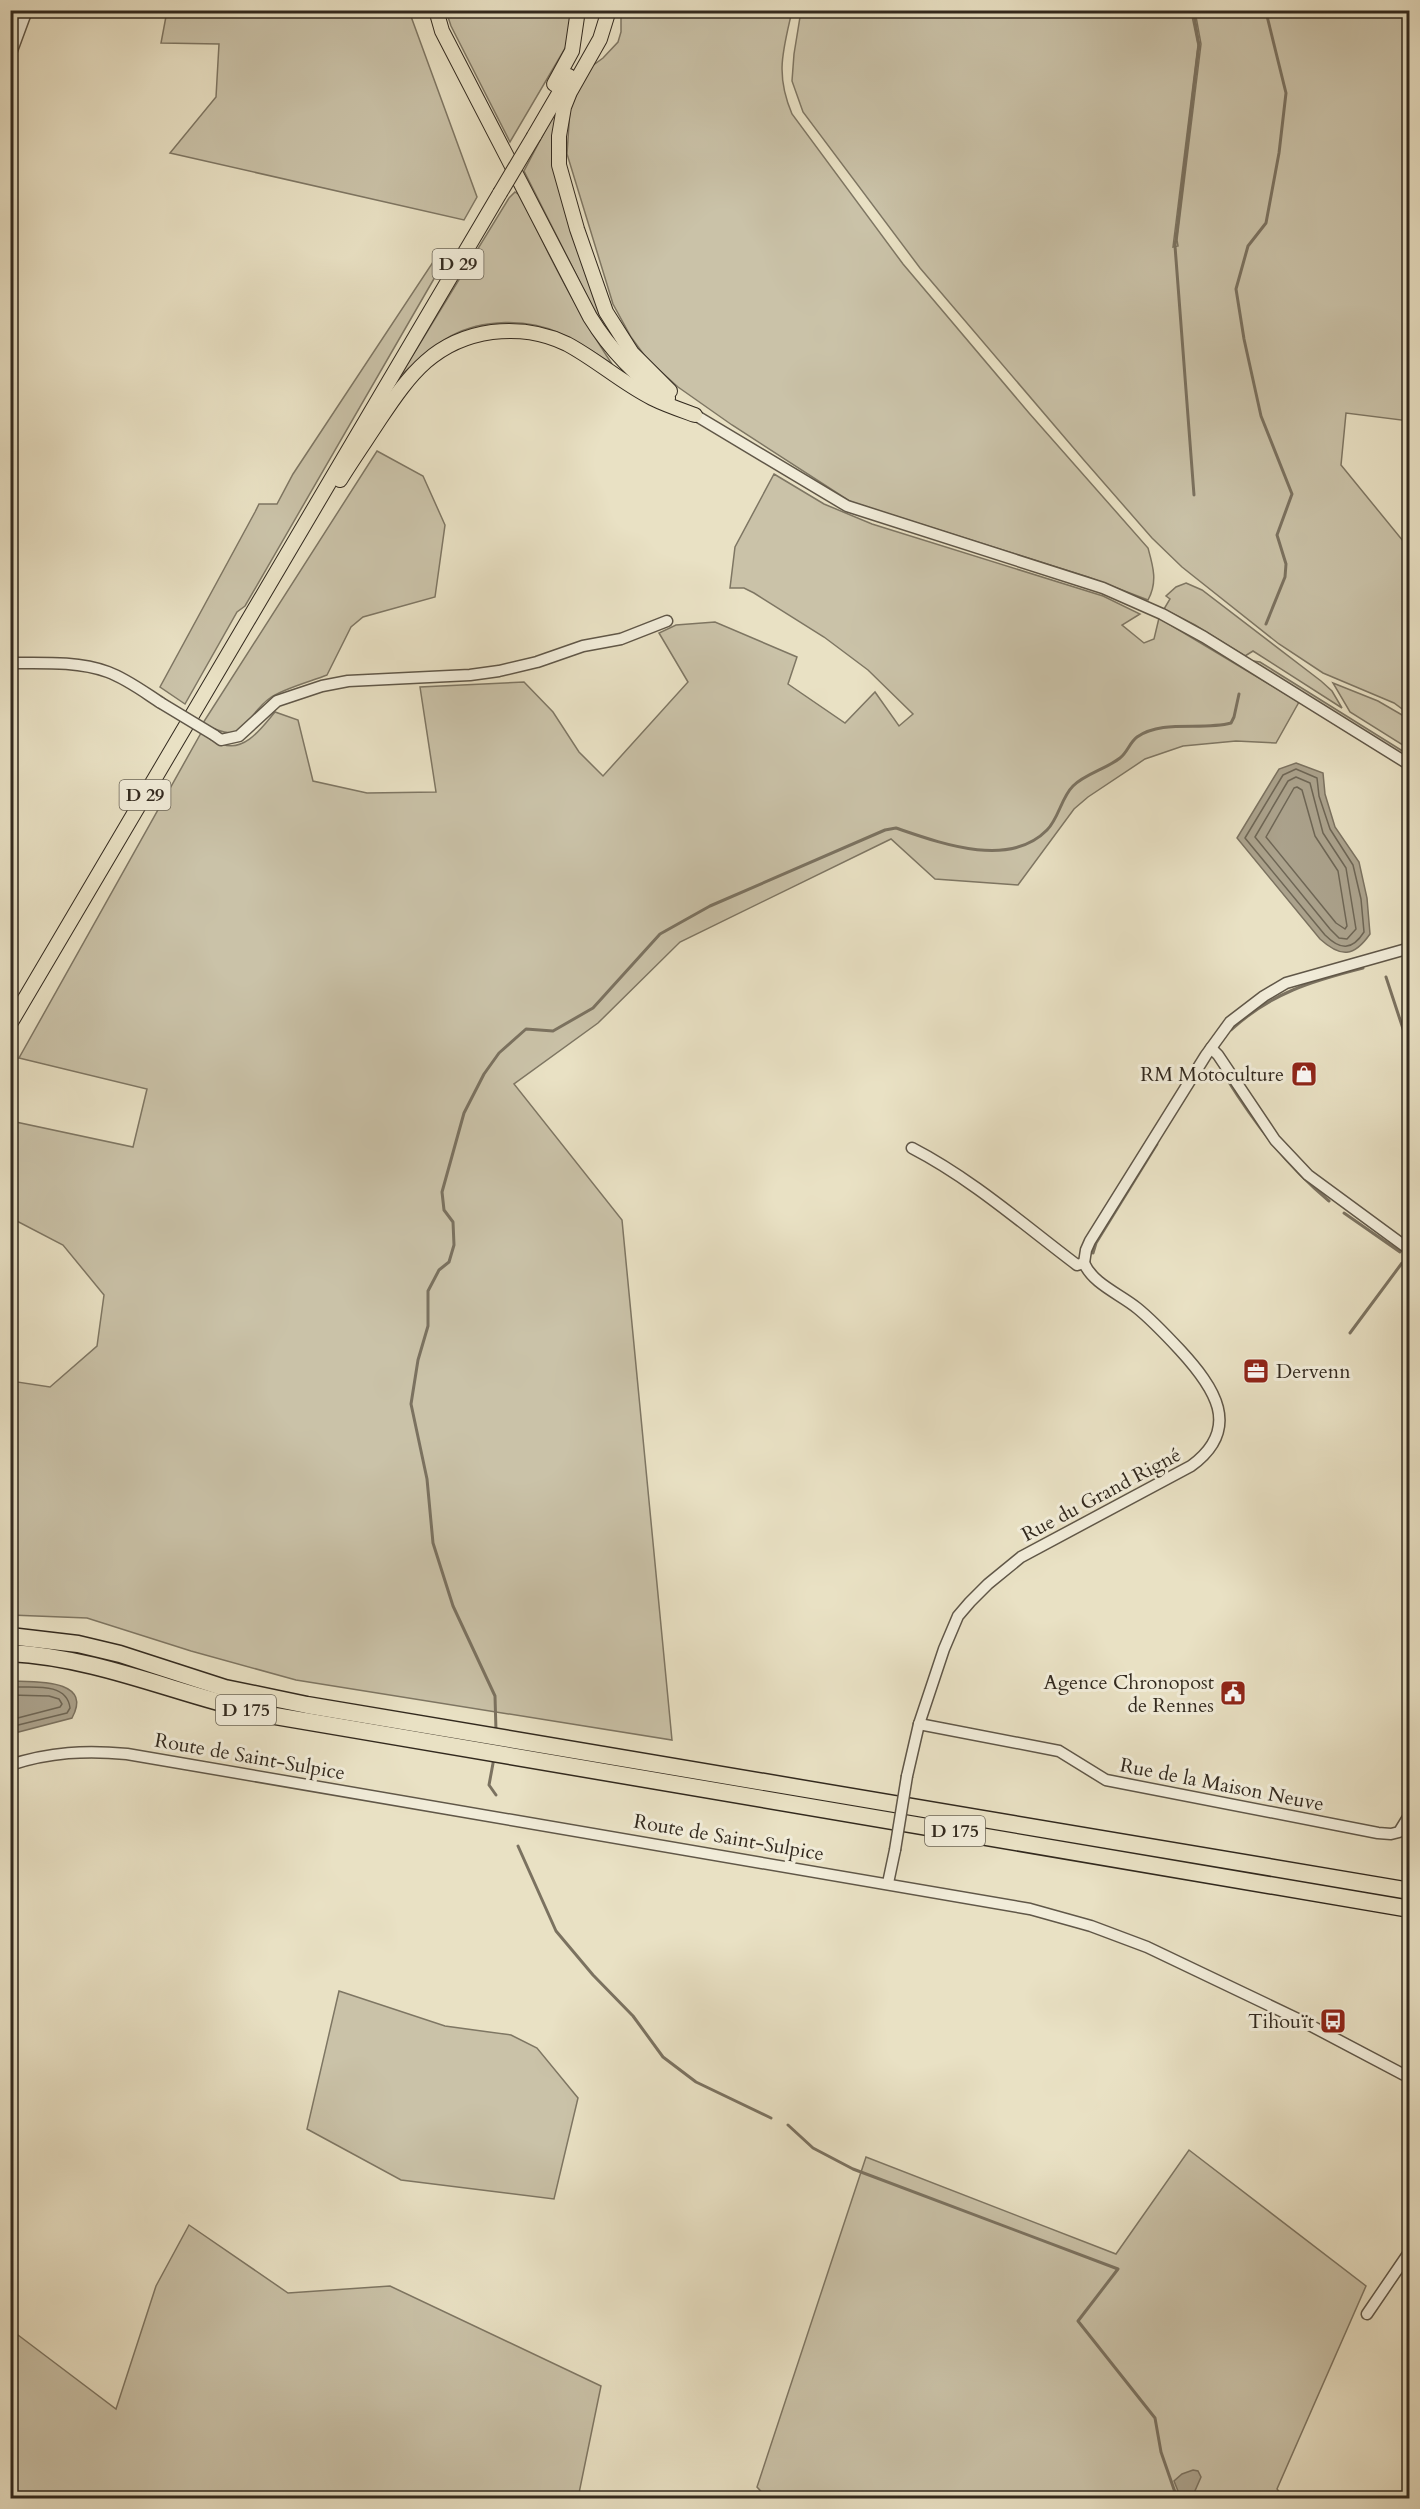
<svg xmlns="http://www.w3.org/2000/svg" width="1420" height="2509" viewBox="0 0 1420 2509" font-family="Cardo,serif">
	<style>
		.green { fill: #cac2a8; stroke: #7e7663; stroke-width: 1.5 }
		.water { fill: #aba28c; stroke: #7b7260; stroke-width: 1.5 }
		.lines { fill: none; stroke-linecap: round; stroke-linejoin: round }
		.shore { stroke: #6e6655; stroke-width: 1.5 }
		.stream { stroke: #7b7260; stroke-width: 3 }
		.minor-casing { stroke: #605748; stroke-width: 13 }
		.major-casing { stroke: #32291e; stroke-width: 16 }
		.highway-casing { stroke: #32291e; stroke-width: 19 }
		.minor { stroke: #f1ecd9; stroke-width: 10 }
		.major { stroke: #e9e1c4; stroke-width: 14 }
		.highway { stroke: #e9e1c4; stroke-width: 16 }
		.minor-bridge-casing { stroke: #605748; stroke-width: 13; stroke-linecap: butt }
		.major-bridge-casing { stroke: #32291e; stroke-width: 16; stroke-linecap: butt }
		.minor-bridge { stroke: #f1ecd9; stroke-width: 10 }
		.major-bridge { stroke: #e9e1c4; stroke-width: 14 }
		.labels { text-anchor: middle; stroke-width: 6; stroke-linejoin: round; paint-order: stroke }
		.shield { fill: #f1ecd9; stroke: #6b6456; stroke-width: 1.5 }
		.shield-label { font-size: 18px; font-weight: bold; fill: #32291e }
		.poi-label { font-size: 20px; fill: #32291e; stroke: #f1ecd9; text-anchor: end }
		.street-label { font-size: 20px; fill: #32291e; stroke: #f1ecd9 }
	</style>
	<rect width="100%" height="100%" fill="#e9e1c4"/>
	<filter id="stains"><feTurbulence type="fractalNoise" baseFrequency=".00333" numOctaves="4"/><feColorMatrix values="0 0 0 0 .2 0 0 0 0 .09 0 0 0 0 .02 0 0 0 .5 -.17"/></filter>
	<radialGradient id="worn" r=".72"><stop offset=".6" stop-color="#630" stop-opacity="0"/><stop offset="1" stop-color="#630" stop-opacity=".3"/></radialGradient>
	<g class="green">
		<polygon points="167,11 409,11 477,197 464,220 170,153 216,97 219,44 161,43"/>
		<polygon points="446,11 573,11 567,45 510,142 451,26"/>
		<path d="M625 11H792C783 51 775 74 792 114L903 264 1029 413 1148 548C1153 566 1158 582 1148 600L1088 577 851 502 732 425 678 387 647 359 631 337 613 304 567 154 570 109 588 69 603 58 618 42 621 32V17Z"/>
		<polygon points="801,11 1191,11 1198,45 1173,247 1178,246 1177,240 1201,44 1195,11 1409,11 1409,421 1346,413 1341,465 1403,541 1409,540 1409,714 1394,703 1323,673 1279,644 1182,567 1152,538 1083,459 920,268 803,112 792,81 794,54"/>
		<polygon points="557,108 553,139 618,344 605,328 593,308 524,171"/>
		<path d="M515 192 521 196C548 255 576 310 612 364 595 353 578 341 559 333 528 318 482 319 451 336 432 347 416 362 400 376L509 198Z"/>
		<polygon points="433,262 435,277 245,606 237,612 185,704 160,687 255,512 259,504 277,504 293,474"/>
		<path d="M377 451 423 476 445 525 435 597 363 617 351 627 327 675C312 681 282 689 270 698 243 717 247 749 203 723Z"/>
		<path d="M774 474 824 504 872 524 1103 596 1140 614 1122 625 1144 643 1154 639 1159 618 1299 702 1276 743 1236 741 1183 746 1145 759 1088 797 1074 809 1018 885 935 879 891 839 680 942 598 1023 514 1084 622 1220 672 1740 296 1680 191 1651 87 1618 11 1615V1381L50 1387 97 1346 104 1295 63 1245 11 1218V1121L133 1147 147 1089 19 1058 201 733C207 737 215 742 222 744 245 753 263 726 275 712L298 720 313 781 367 793 436 792 420 687 524 682 553 712 579 752 603 776 688 682 659 633 676 625 715 622 797 657 788 684 845 723 875 692 899 726 913 714 868 670 824 637 754 593 744 588H730L735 547Z"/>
		<polygon points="1186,583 1202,590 1321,681 1332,691 1342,708 1253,651 1245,656 1195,625 1164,609 1170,599 1166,596 1176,587"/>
		<polygon points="1253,661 1260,662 1409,755 1409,759"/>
		<polygon points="1333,683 1378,701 1409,719 1409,749 1350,712"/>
		<polygon points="339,1991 445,2026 511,2035 537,2048 578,2098 554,2199 401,2180 307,2129"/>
		<polygon points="1189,2150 1366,2286 1277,2489 1284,2498 767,2498 757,2487 866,2157 1116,2254"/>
		<polygon points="189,2225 288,2293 390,2286 601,2386 578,2498 11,2498 10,2348 18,2335 116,2409 156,2286"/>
	</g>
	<g class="water">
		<path d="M1296 763 1323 773 1325 794 1335 827 1359 862 1367 898 1370 934C1354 957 1341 958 1320 939L1237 838 1279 769Z"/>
		<path d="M11 1681C33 1682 94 1678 72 1718L11 1734Z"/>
		<polygon points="1193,2470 1198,2471 1201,2477 1194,2493 1180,2496 1174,2481 1182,2474"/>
	</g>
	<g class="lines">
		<g class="shore">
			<path d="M1296 769 1317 778 1319 796 1330 829 1353 865 1361 899 1364 932C1352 951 1340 950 1325 935L1245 838 1283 775Z"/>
			<polygon points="1296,777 1310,783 1323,833 1346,868 1356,929 1347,939 1339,938 1330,929 1255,837 1288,781"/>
			<polygon points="1297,787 1302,790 1315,836 1338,871 1347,926 1345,929 1336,923 1266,837 1294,788"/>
			<path d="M10 1687C30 1688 67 1681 70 1708L67 1713 10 1727"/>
			<polyline points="10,1695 49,1696 59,1699 62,1704 60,1707 10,1720"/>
		</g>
		<g class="stream">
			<polyline points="1193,10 1199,45 1175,246 1194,495"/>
			<polyline points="1263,10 1267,16 1286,93 1279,153 1266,223 1248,246 1236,289 1244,339 1261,416 1292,494 1277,535 1286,564 1285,577 1266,624"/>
			<polyline points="1386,977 1410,1050"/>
			<path d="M1231 1030C1271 993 1312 981 1363 968"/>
			<path d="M1225 1076C1255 1124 1286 1165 1329 1201"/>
			<polyline points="1344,1213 1400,1252"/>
			<polyline points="1093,1253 1096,1243 1157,1144"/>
			<polyline points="1407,1257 1410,1259"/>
			<polyline points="1350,1333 1402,1263"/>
			<path d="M496 1731 495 1696 453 1606 433 1543 427 1479 411 1404 418 1360 428 1326V1291L439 1270 449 1262 454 1245 453 1222 444 1210 442 1192 464 1113 484 1074 499 1053 526 1029 553 1031 593 1008 660 934 710 906 885 830 896 828C940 843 1009 869 1047 830 1059 818 1061 798 1073 786 1085 774 1106 769 1120 758 1127 753 1130 742 1137 737 1163 719 1202 731 1231 723L1234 717 1239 694"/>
			<polyline points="494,1758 489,1785 496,1795"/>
			<polyline points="518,1846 556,1931 593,1975 633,2016 663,2057 696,2082 771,2118"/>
			<polyline points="788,2125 813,2148 853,2169 1118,2269 1078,2321 1155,2418 1161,2452 1177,2498"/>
		</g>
		<defs>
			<g id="minor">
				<polyline points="10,56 27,10"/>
				<polyline points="695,415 847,506 1103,588 1162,614 1204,637 1410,765"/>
				<path d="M10 663C42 663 78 661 108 672 127 679 144 692 161 703"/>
				<polyline points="214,735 221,740 239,736 277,701 322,686 348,681 470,675 499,671 537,662 583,646 621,639 667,621"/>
				<polyline points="1211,1048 1218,1055 1275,1140 1308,1175 1410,1250"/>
				<path d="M912 1148C972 1179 1024 1225 1077 1265L1084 1263"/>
				<polyline points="1084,1263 1086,1250 1090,1241 1206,1055 1230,1022 1264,996 1286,983 1410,948"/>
				<polyline points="919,1724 1059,1751 1106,1780 1378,1833 1391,1834 1399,1832 1410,1814"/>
				<path d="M10 1765C50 1752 86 1750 127 1754L1030 1909 1091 1926 1147 1947 1300 2020 1410 2078"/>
				<path d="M907 1776 919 1724 944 1649 958 1616 970 1602 988 1584 1021 1557 1191 1466C1243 1428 1214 1387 1180 1350 1166 1335 1152 1320 1137 1308 1120 1294 1093 1284 1084 1263"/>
				<polyline points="888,1883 895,1850"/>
				<polyline points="1367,2314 1410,2251"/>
			</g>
			<g id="major">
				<path d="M436 10 442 31 590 317C611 351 635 376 668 398"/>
				<polyline points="609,10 600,39 570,92 564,107 559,136 559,165 577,229 606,312 632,353 670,391"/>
				<polyline points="554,84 572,51 578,10"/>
				<polyline points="534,136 569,76"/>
				<path d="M340 480C353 459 367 439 380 419 410 374 435 340 492 332 519 329 542 332 567 344 597 360 622 383 652 398 666 405 681 410 695 415"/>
				<polyline points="10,1024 500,193"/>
			</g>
			<g id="highway">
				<polyline points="10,1636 78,1644 120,1654 225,1688 307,1705 1410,1891"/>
				<path d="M10 1653C104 1658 184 1698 275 1716L1410 1909"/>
			</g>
		</defs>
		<use href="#minor" class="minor-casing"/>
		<use href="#major" class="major-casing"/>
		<use href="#highway" class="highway-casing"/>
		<use href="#minor" class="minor"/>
		<use href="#major" class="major"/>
		<use href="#highway" class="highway"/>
		<defs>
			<g id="minor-bridge">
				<polyline points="161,703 214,735"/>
				<polyline points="895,1850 907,1776"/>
			</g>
			<polyline id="major-bridge" points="500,193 534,136"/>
		</defs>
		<use href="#minor-bridge" class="minor-bridge-casing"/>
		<use href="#major-bridge" class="major-bridge-casing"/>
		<use href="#minor-bridge" class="minor-bridge"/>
		<use href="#major-bridge" class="major-bridge"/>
	</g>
	<defs>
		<symbol id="shop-square" viewBox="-11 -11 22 22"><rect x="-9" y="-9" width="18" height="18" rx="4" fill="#8f2418" stroke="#f1ecd9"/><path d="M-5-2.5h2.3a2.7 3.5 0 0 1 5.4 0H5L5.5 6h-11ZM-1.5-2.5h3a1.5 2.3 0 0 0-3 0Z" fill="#fff"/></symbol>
		<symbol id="office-square" viewBox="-11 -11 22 22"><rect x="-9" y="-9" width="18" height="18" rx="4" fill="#8f2418" stroke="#f1ecd9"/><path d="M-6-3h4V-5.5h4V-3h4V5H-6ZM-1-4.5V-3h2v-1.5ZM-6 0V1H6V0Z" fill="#fff"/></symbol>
		<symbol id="civic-square" viewBox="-11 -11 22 22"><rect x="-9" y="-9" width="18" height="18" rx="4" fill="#8f2418" stroke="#f1ecd9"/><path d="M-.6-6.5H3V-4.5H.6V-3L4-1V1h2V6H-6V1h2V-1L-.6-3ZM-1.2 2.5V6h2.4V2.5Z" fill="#fff"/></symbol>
		<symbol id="bus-square" viewBox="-11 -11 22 22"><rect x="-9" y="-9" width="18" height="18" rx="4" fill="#8f2418" stroke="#f1ecd9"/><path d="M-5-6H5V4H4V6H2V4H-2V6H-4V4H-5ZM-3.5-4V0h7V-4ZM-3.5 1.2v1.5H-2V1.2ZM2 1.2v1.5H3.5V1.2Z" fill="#fff"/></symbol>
	</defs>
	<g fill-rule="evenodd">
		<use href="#shop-square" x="1289" y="1059" width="30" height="30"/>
		<use href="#office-square" x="1241" y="1356" width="30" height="30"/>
		<use href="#civic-square" x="1218" y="1678" width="30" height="30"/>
		<use href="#bus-square" x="1318" y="2006" width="30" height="30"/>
	</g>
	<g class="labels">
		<g class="shield">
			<rect x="432.5" y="249" width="51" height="30" rx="4.5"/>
			<rect x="119.5" y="780" width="51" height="30" rx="4.5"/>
			<rect x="216" y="1695" width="60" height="30" rx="4.5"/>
			<rect x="925" y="1816" width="60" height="30" rx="4.5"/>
		</g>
		<g class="shield-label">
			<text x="458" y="270">D 29</text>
			<text x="145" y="801">D 29</text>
			<text x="246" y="1716">D 175</text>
			<text x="955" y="1837">D 175</text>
		</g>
		<g class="poi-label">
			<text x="1284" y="1081">RM Motoculture</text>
			<text x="1276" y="1378" text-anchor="start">Dervenn</text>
			<text x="1214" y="1689">Agence Chronopost<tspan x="1214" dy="23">de Rennes</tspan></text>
			<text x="1314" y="2028">Tihouït</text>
		</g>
		<g class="street-label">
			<text transform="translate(1101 1494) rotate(-28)" y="7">Rue du Grand Rigné</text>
			<text transform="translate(250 1756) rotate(10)" y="7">Route de Saint-Sulpice</text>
			<text transform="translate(1222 1784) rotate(11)" y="7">Rue de la Maison Neuve</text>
			<text transform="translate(729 1837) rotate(10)" y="7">Route de Saint-Sulpice</text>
		</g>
	</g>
	<rect width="1420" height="2509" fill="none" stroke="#e9e1c4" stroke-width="36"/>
	<rect x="12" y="12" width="1396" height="2485" fill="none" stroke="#32291e" stroke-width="3"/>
	<rect x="18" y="18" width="1384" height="2473" fill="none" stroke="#32291e" stroke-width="1.5"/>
	<rect width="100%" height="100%" filter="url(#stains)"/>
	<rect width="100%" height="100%" fill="url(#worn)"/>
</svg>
